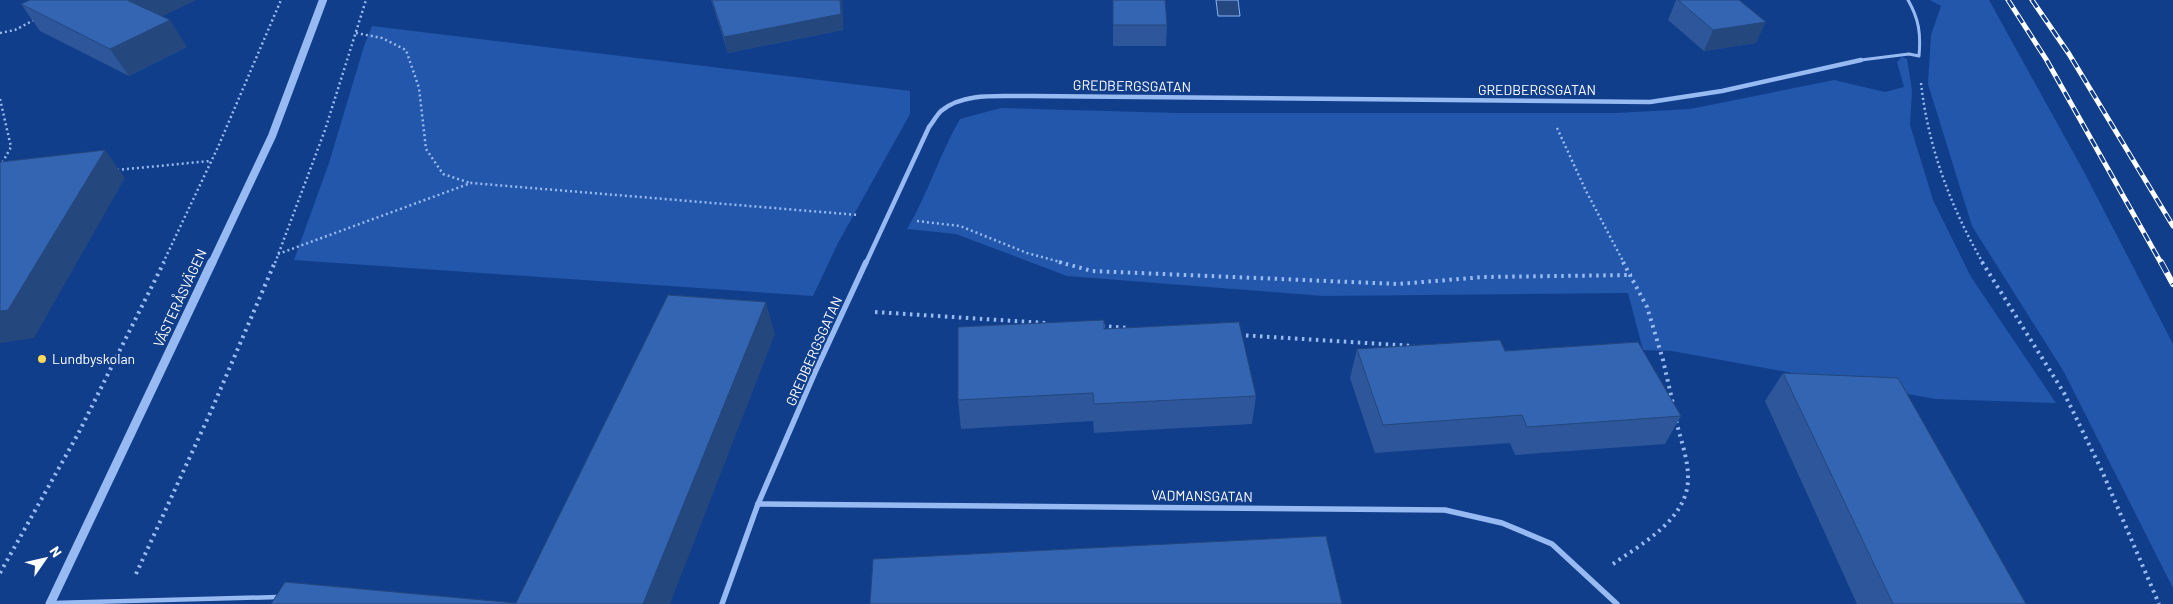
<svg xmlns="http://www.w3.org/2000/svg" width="2173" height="604" viewBox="0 0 2173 604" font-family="Barlow,sans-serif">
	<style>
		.green { fill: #2257ab }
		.water { fill: #264881; stroke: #88b4f5 }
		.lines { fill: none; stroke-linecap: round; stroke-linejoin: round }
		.path-far1 { stroke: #97baf2; stroke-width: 2.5; stroke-dasharray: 2 3; stroke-linecap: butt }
		.path { stroke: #97baf2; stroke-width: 4; stroke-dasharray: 2.5 4.5; stroke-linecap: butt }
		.service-far1 { stroke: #97baf2; stroke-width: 3 }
		.service { stroke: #97baf2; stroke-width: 4.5 }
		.minor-far1 { stroke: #97baf2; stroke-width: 4.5 }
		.minor { stroke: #97baf2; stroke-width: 5.5 }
		.tertiary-far1 { stroke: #97baf2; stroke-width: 8 }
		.tertiary { stroke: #97baf2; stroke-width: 9 }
		.rail-far1-casing { stroke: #fff; stroke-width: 5 }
		.rail-casing { stroke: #fff; stroke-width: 6 }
		.rail-far1 { stroke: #113e8b; stroke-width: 3; stroke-dasharray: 9; stroke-linecap: butt }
		.rail { stroke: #113e8b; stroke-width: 4.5; stroke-dasharray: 12; stroke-linecap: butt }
		.wall { fill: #2d579a }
		.shaded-wall { fill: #24477d }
		.building { fill: #3465b3; stroke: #24477d }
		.poi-dot { fill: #ffd958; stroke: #113e8b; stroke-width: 2 }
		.labels { text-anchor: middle; stroke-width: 4.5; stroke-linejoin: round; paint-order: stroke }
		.street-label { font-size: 14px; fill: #fff; stroke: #113e8b }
		.poi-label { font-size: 14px; fill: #fff; stroke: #113e8b; text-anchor: start }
	</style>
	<rect width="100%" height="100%" fill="#113e8b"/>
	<g class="green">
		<polygon points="1930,0 1989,0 2083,170 2173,344 2173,588 2064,372 1972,226 1928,84 1931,35 1941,6"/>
		<polygon points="372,26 910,91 910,114 838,243 813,296 294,260 329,163 364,46"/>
		<path d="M1902 57 1907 59 1912 90 1910 125 1933 200 1971 277 2056 403 1935 399 1672 351 1643 350 1628 293 1324 296 1067 276 956 234 907 229C928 194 939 155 960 119L1001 108 1177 113H1616L1690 109 1834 80 1885 92 1904 87 1897 62Z"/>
	</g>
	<polygon class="water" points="1216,0 1238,0 1240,16 1218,16"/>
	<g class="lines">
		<g class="path-far1">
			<polyline points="0,33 15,30 36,19"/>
			<polyline points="356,33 382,38 406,50 419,88 426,149 443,174 470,183"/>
			<path d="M1921 83C1928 147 1951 208 1983 263"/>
			<polyline points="0,99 11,147 0,167"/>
			<polyline points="1557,128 1586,191 1624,263"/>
			<polyline points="117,170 210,161"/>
			<polyline points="917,221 960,226 1027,253 1064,263"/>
			<polyline points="278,254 471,183 858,215"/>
			<polyline points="163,263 218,147 281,0"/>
			<polyline points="275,263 325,130 366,0"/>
		</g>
		<g class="path">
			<polyline points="1059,262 1092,271 1398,284 1484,277 1632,275"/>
			<polyline points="1623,262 1647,307 1663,360 1673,404"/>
			<polyline points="1982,262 2064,393 2102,471 2159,604"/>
			<polyline points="875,312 1046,323"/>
			<polyline points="1102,326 1128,328"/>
			<polyline points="1239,335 1414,346"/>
			<path d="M1613 564C1643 543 1689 518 1688 477 1688 458 1680 438 1676 420"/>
			<polyline points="0,573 78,434 164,262"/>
			<polyline points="136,574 212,409 275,262"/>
		</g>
		<path class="service-far1" d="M1861 60 1909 54 1919 56C1921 34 1919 19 1908 0"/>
		<polyline class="service" points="53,603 278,597"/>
		<path class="minor-far1" d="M866 263 929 127C933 122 936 116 941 111 964 91 1004 97 1032 96L1650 102 1722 91 1861 60"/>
		<g class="minor">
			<polyline points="758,504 1445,510 1502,523 1552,544 1617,604"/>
			<polyline points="722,604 758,504 816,370 866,262"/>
		</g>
		<polyline class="tertiary-far1" points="212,263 272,136 323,0"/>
		<polyline class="tertiary" points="50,604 212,262"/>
		<defs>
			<g id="rail-far1">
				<polyline points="2008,0 2046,59 2161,263"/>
				<polyline points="2032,0 2069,54 2173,226"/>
			</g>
			<polyline id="rail" points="2161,262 2173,284"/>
		</defs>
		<use href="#rail-far1" class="rail-far1-casing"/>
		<use href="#rail" class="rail-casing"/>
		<use href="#rail-far1" class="rail-far1"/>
		<use href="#rail" class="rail"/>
	</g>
	<g class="wall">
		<polygon points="196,0 162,16 187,47 129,76 40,31 21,4"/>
		<polygon points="711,0 842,0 843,30 728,53"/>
		<polygon points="1113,0 1165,0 1167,25 1166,46 1113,46"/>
		<polygon points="1676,0 1739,0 1756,43 1704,51 1668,20"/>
		<polygon points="1104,329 1256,396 1252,424 1094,433 1093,421 961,429 958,400"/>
		<polygon points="1357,349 1505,351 1681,416 1665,444 1515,455 1510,443 1375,453 1350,378"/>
		<polygon points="1783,373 2026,604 1857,604 1765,401"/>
	</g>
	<g class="shaded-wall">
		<polygon points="125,0 196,0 142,26"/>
		<polygon points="840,0 842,0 843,30 728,53 724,37"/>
		<polygon points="170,20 187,47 129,76 110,49"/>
		<polygon points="1766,22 1756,43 1704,51 1713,30"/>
		<polygon points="105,150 125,178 34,338 0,343 0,311"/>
		<polygon points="766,302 775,334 670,604 643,604"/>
	</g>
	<g class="building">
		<polygon points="30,0 127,0 170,20 110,49 21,4"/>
		<polygon points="712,0 840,0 841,14 724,37"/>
		<polygon points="1113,0 1165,0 1167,25 1113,25"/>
		<polygon points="1678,0 1739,0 1766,22 1713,30"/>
		<polygon points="105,150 8,310 0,311 0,162"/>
		<polygon points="668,295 766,302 643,604 271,604 285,582 516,603"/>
		<polygon points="1104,320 1104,329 1239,322 1256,396 1094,404 1093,393 958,400 958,327"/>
		<polygon points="1500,340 1505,351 1638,342 1681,416 1527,427 1522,415 1383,425 1357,349"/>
		<polygon points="1783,373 1898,378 2026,604 1893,604"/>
		<polygon points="1326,536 1342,604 870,604 873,559"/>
	</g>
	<circle class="poi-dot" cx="42" cy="359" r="5"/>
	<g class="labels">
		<g class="street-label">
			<text transform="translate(1132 86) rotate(1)" y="5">GREDBERGSGATAN</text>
			<text x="1537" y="95">GREDBERGSGATAN</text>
			<text transform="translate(180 298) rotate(-65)" y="5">VÄSTERÅSVÄGEN</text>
			<text transform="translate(814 351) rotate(-66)" y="5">GREDBERGSGATAN</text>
			<text transform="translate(1202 496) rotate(1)" y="5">VADMANSGATAN</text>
		</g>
		<g class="poi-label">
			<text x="52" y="364">Lundbyskolan</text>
		</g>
	</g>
	<g transform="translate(45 559) rotate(56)" stroke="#113e8b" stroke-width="4" paint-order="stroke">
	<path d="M0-4L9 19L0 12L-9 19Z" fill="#ffffff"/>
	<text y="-8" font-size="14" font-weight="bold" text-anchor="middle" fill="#ffffff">N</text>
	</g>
</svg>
